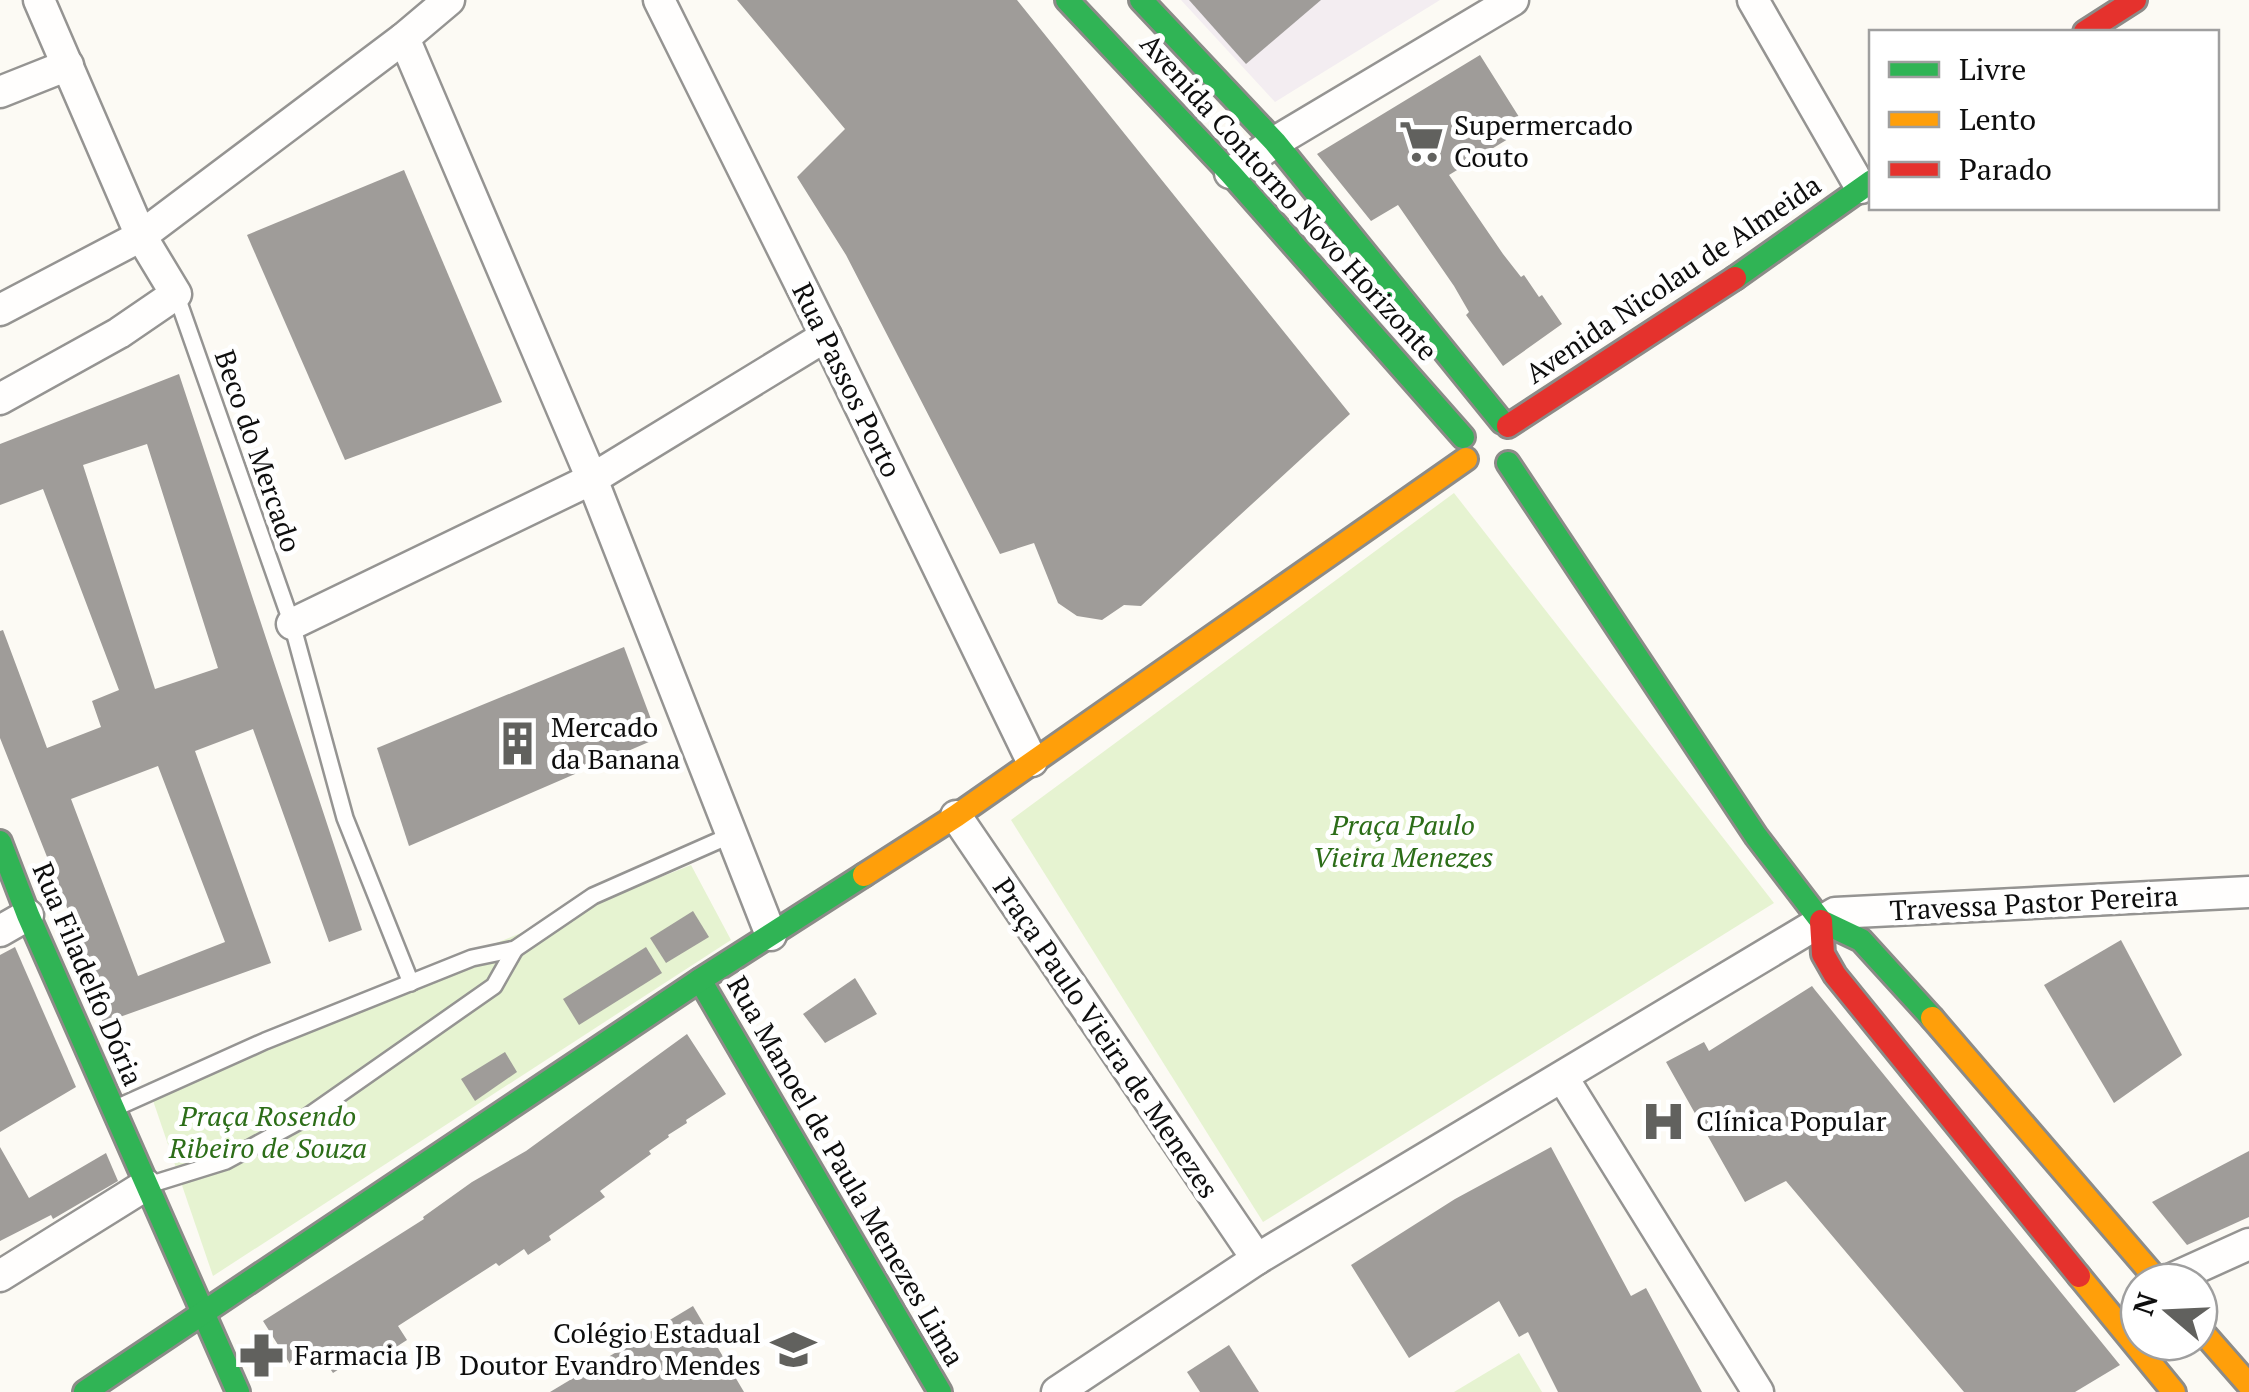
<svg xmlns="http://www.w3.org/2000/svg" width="2249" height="1392" viewBox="0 0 2249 1392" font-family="'PT Serif',serif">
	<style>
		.industrial { fill: #f3edf1 }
		.green { fill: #e6f3d1 }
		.building { fill: #9f9c99; fill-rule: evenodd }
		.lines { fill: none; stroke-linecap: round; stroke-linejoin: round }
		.lane-casing { stroke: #959492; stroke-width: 20 }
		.street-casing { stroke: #959492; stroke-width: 35 }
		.fast-casing { stroke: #8c8b88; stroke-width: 28 }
		.slow-casing { stroke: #8c8b88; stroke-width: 28 }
		.jam-casing { stroke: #8c8b88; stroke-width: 28 }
		.lane { stroke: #fffefd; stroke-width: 15 }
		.street { stroke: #fffefd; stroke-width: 30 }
		.fast { stroke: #30b455; stroke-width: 22 }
		.slow { stroke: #ff9f0a; stroke-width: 22 }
		.jam { stroke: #e5322d; stroke-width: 22 }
		.labels { text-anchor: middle; stroke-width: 10; stroke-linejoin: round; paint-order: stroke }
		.poi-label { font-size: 28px; fill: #0e0e0e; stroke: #fff; text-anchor: start }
		.street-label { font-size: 28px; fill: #0e0e0e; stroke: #fff }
		.park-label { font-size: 28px; font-style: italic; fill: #2c6d18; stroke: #fff }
	</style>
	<rect width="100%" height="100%" fill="#fcfaf4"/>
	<polygon class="industrial" points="1181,0 1440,0 1275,102"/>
	<g class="green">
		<polygon points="1454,493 1774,903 1263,1222 1011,820"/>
		<polygon points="691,865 731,940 213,1276 147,1083"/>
		<polygon points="1519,1353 1542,1392 1454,1392"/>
	</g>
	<g class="building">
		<polygon points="737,0 1017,0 1350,414 1141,606 1124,605 1102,620 1077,616 1058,603 1034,543 1000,554 846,255 797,177 845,129"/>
		<polygon points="1189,0 1321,0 1246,64"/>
		<polygon points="1480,55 1526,128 1449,175 1503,254 1521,277 1524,275 1539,297 1542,295 1562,324 1503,366 1466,315 1469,312 1454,286 1398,205 1371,221 1317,154"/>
		<polygon points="404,170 502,402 345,460 247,235"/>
		<path d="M179 374 362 930 329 942 253 729 195 751 271 963 103 1023 58 922 70 915 0 738V631L3 630 47 748 101 727 92 701 119 690 43 489 0 505V444ZM147 444 218 668 155 689 83 465ZM158 766 225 942 138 976 71 799Z"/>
		<polygon points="624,647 658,738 409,846 377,748"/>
		<polygon points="693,911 709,937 666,963 650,938"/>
		<polygon points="2121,940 2182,1055 2114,1103 2044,985"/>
		<polygon points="15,947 76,1087 0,1132 0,955"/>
		<polygon points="646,947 662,973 579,1025 563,999"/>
		<polygon points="855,978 877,1014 825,1043 803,1014"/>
		<polygon points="1812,986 1815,990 2120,1365 2075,1392 1964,1392 1786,1181 1745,1202 1666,1062 1704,1042 1709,1051"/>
		<polygon points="687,1034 726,1094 686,1120 687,1123 668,1135 669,1137 649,1151 651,1154 600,1191 605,1197 549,1236 551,1240 528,1255 524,1249 499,1266 496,1263 398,1326 407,1340 371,1363 365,1352 333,1373 316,1348 290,1364 263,1321 424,1219 423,1217 472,1182 526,1151"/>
		<polygon points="505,1052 517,1072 475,1101 461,1079"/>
		<polygon points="0,1147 29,1198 106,1153 118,1181 53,1219 51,1215 0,1241"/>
		<polygon points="1551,1147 1631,1296 1646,1288 1702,1392 1558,1392 1528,1332 1519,1337 1499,1301 1409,1358 1351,1265 1455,1199"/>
		<polygon points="2249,1151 2249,1217 2187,1245 2152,1202"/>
		<polygon points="693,1306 744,1392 550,1392"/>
		<polygon points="1229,1345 1259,1392 1200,1392 1187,1372"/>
	</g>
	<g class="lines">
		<defs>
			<g id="lane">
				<polyline points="176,294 292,624 345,818 411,983"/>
				<polyline points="118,1107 265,1041 472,958 515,949 593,896 729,836"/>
				<polyline points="152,1184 226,1161 307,1117 494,986 515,949"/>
			</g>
			<g id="street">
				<polyline points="659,0 826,336 1032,761"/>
				<polyline points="1753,0 1861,188"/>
				<polyline points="404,38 592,479 771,935"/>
				<polyline points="0,92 68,65"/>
				<polyline points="1230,173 1275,142 1513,0"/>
				<polyline points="0,310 141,236 404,38 449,0"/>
				<polyline points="0,399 119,333 176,294 141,236 39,0"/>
				<polyline points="292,624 592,479 826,336"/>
				<polyline points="956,816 1257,1259"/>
				<polyline points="0,931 28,915"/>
				<polyline points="1563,1078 1758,1392"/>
				<polyline points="0,1276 146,1185"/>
				<polyline points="2165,1282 2249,1244"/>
				<polyline points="1057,1392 1257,1259 1835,913 2249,892"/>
			</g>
			<g id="fast">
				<polyline points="1067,0 1230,173 1463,437"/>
				<polyline points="1141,0 1275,142 1502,422"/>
				<polyline points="1735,278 1872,181"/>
				<polyline points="1508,463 1756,836 1821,921 1861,940 1932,1018"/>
				<polyline points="0,842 28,915 238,1392"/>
				<polyline points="700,980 940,1392"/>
				<polyline points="85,1392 700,980 864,875"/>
			</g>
			<g id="slow">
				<polyline points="864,875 956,816 1466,459"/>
				<polyline points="1932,1018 2159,1282"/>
				<polyline points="2079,1276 2174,1392"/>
				<polyline points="2199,1328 2249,1385"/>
			</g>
			<g id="jam">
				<polyline points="2085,32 2135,0"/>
				<polyline points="1508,426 1735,278"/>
				<polyline points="1821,921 1823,954 1835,975 2079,1276"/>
			</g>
		</defs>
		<use href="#lane" class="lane-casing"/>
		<use href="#street" class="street-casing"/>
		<use href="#fast" class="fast-casing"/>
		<use href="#slow" class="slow-casing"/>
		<use href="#jam" class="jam-casing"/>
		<use href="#lane" class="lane"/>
		<use href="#street" class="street"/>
		<use href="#fast" class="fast"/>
		<use href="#slow" class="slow"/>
		<use href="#jam" class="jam"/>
	</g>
	<defs>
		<symbol id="supermarket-bare" viewBox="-9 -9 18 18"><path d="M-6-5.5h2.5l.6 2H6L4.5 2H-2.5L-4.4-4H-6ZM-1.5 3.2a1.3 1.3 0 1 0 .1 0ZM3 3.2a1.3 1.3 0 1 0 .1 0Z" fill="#61615e" stroke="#fff" stroke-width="2.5" paint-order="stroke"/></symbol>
		<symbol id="building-bare" viewBox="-9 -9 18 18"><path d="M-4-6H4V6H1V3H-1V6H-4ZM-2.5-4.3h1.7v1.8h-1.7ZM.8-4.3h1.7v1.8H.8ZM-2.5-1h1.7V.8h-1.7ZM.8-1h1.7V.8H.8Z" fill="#61615e" stroke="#fff" stroke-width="2.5" paint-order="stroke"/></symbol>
		<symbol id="hospital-bare" viewBox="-9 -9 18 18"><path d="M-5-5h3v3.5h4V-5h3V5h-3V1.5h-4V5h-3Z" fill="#61615e" stroke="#fff" stroke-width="2.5" paint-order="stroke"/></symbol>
		<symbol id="school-bare" viewBox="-9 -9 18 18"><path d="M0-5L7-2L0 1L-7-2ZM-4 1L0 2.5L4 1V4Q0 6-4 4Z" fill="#61615e" stroke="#fff" stroke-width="2.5" paint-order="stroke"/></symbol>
		<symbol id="pharmacy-bare" viewBox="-9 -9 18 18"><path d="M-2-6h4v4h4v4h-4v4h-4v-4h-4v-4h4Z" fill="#61615e" stroke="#fff" stroke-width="2.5" paint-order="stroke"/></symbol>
	</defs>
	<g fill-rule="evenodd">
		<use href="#supermarket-bare" x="1390" y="110" width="63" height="63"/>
		<use href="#building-bare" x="486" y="712" width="63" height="63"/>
		<use href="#hospital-bare" x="1632" y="1090" width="63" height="63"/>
		<use href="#school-bare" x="762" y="1318" width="63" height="63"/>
		<use href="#pharmacy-bare" x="230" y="1324" width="63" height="63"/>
	</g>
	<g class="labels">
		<g class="poi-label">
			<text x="1454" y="135">Supermercado<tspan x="1454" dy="32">Couto</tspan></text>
			<text x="551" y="737">Mercado<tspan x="551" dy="32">da Banana</tspan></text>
			<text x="1696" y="1131">Clínica Popular</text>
			<text x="761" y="1343" text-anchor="end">Colégio Estadual<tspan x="761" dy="32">Doutor Evandro Mendes</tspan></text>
			<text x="294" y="1365">Farmacia JB</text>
		</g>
		<g class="street-label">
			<text transform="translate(1289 197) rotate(48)" y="10">Avenida Contorno Novo Horizonte</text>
			<text transform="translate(1673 279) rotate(-34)" y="10">Avenida Nicolau de Almeida</text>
			<text transform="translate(847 380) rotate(64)" y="10">Rua Passos Porto</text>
			<text transform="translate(258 451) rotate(71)" y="10">Beco do Mercado</text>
			<text transform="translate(2034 903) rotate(-3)" y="10">Travessa Pastor Pereira</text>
			<text transform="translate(88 974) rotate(67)" y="10">Rua Filadelfo Dória</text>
			<text transform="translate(1106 1038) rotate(56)" y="10">Praça Paulo Vieira de Menezes</text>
			<text transform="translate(846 1171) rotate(60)" y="10">Rua Manoel de Paula Menezes Lima</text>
		</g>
		<g class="park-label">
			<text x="1403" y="835">Praça Paulo<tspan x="1403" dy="32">Vieira Menezes</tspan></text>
			<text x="268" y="1126">Praça Rosendo<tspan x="268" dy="32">Ribeiro de Souza</tspan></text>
		</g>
	</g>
	<rect x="1869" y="30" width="350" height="180" fill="#ffffff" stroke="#9f9f9f" stroke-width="2.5"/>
	<rect x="1889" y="62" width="50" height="15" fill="#30b455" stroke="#9f9f9f" stroke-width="2.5"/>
	<text x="1959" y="80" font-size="30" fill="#0e0e0e">Livre</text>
	<rect x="1889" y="112" width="50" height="15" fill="#ff9f0a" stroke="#9f9f9f" stroke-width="2.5"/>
	<text x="1959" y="130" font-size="30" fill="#0e0e0e">Lento</text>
	<rect x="1889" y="162" width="50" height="15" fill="#e5322d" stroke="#9f9f9f" stroke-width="2.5"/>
	<text x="1959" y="180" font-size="30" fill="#0e0e0e">Parado</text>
	<g transform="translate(2169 1312) rotate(289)"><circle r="48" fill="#ffffff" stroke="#9f9f9f" stroke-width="2.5"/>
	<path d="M0-8L18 38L0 25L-18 38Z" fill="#61615e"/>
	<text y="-15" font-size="28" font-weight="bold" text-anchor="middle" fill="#0e0e0e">N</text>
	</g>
</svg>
